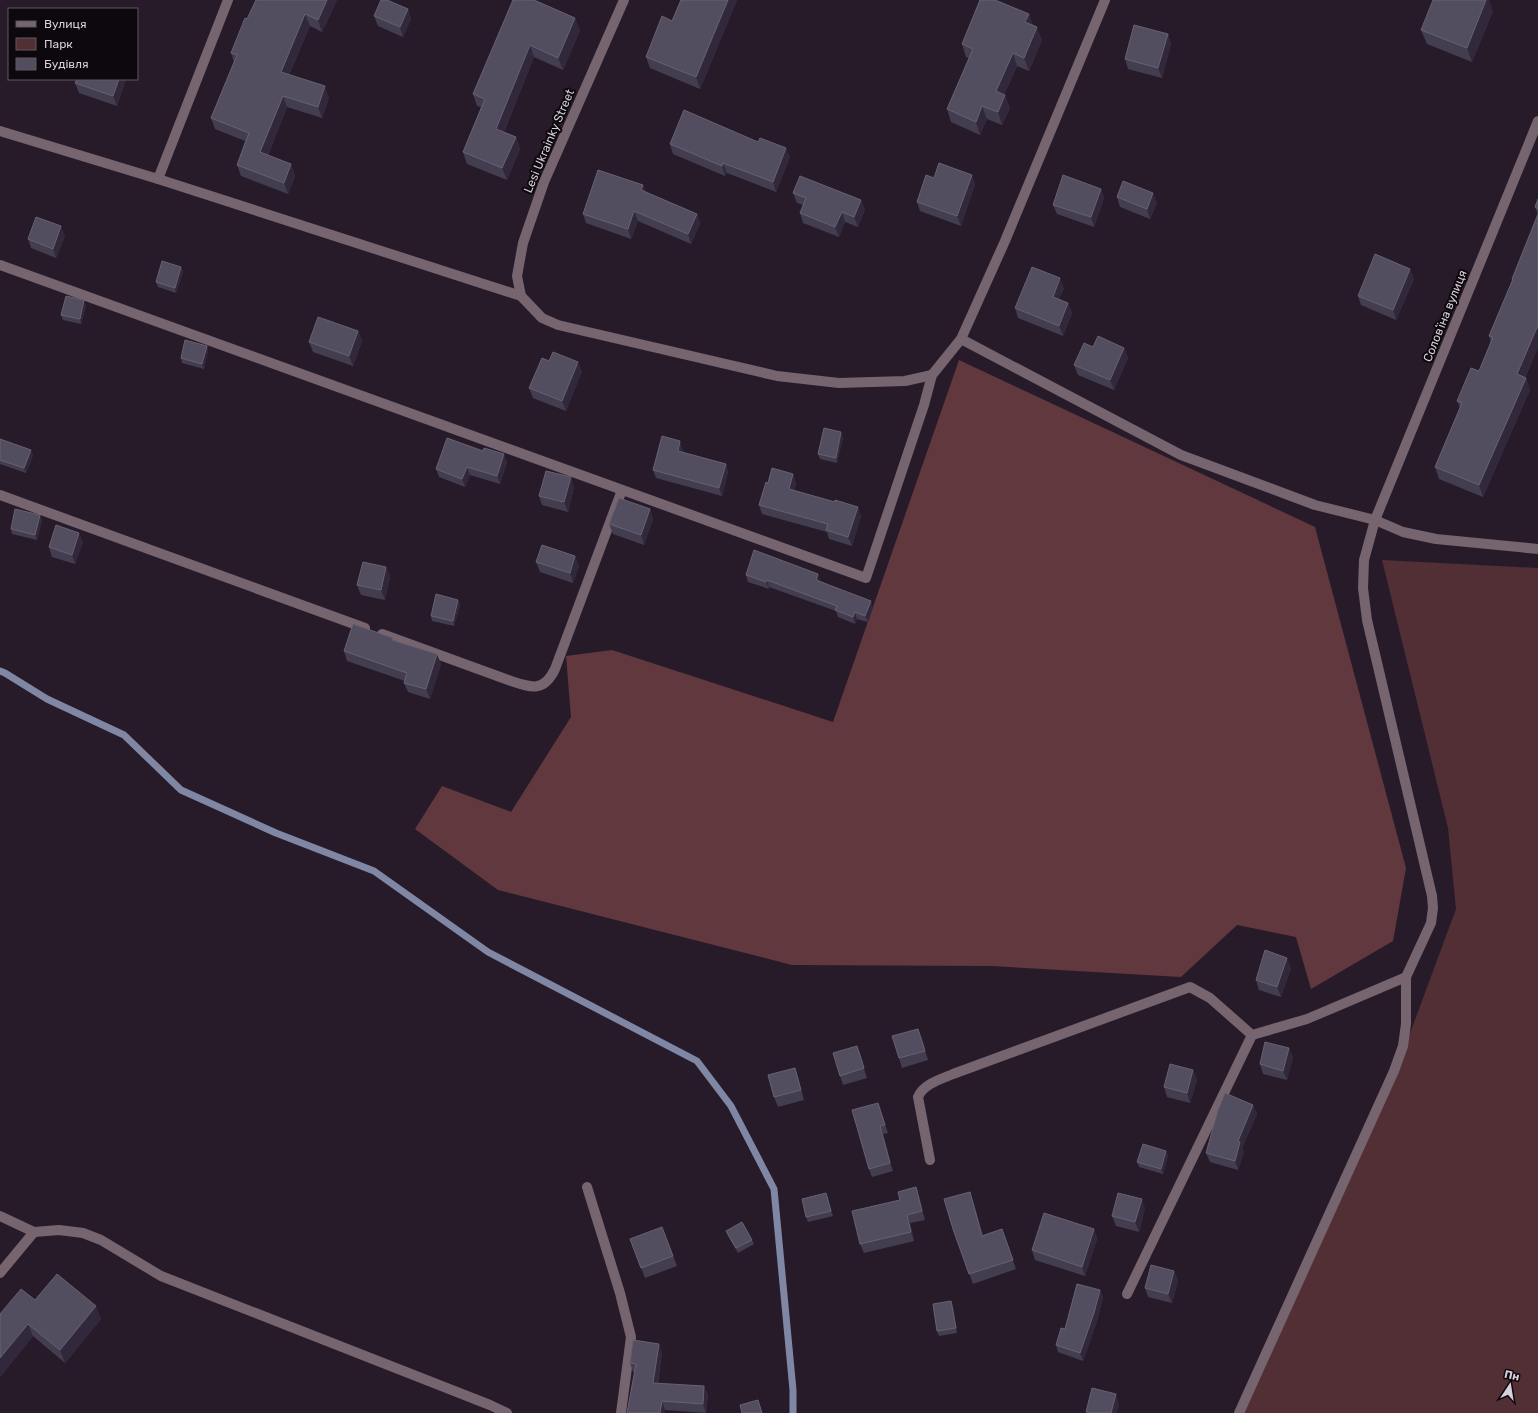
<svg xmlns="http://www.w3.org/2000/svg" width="1538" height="1413" viewBox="0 0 1538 1413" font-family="Rubik,sans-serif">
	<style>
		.green { fill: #512f34 }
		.forest { fill: #62383f }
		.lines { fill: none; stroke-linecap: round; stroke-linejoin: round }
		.stream { stroke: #8087a4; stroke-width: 7 }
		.minor { stroke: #76646e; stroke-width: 10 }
		.wall { fill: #423e50 }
		.shaded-wall { fill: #31293b }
		.building { fill: #524e5f; stroke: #676272 }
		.labels { text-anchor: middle; stroke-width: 4; stroke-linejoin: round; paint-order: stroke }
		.street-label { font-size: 12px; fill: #d7cfd9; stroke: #0d080e }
	</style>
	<rect width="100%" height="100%" fill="#271b2a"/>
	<polygon class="green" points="1382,560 1538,568 1538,1413 1244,1413 1389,1090 1456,909 1448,828"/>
	<polygon class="forest" points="959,360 1315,527 1406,868 1393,941 1311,989 1296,937 1237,925 1181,977 992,966 792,965 498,890 415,829 442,786 511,812 571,717 566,656 612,650 833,722"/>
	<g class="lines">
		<polyline class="stream" points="0,671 5,673 47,699 124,735 181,790 276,833 374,871 488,952 697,1061 731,1106 774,1189 793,1390 793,1413"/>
		<g class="minor">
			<polyline points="0,131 158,179 521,296 542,318 558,325 777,376 839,383 905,381 932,375"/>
			<polyline points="158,179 228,0"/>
			<polyline points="0,265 866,578 924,405 932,375 961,339 1005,241 1105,0"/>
			<polyline points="521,296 517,276 523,243 544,182 624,0"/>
			<polyline points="961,339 1181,455 1315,505 1375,520 1403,532 1436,539 1538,549"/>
			<polyline points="0,495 365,628"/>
			<path d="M382 634 511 681C532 688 544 692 555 669L622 490"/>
			<path d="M930 1160 918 1097C923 1084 941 1079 953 1074L1190 987 1210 998 1252 1035 1307 1019 1406 977"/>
			<polyline points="587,1187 620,1293 631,1337 621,1413"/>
			<polyline points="0,1216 34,1232 59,1230 83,1233 101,1240 161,1276 490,1405 507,1413"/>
			<polyline points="0,1273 34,1232"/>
			<polyline points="1127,1294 1252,1035"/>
			<polyline points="1239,1413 1394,1071 1403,1046 1406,1024 1406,977 1431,923 1433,908 1432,896 1367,620 1363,588 1364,560 1375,520 1538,121"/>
		</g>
	</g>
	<g class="wall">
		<polygon points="256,0 337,0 322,32 310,26 289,75 329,98 322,118 287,107 268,155 291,164 295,176 288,194 241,176 237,165 245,141 215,129 211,118 234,62 231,53"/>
		<polygon points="513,0 580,30 563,70 534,57 504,132 516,137 520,149 507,180 467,164 463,152 481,107 477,106 473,94"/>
		<polygon points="681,0 737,0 700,89 650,68 646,57 672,21"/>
		<polygon points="408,9 411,19 403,37 378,26 374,16"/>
		<polygon points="1493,11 1472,62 1427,44 1421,30"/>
		<polygon points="1033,26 1042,40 1029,71 1017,66 1004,95 1010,108 1002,125 987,119 980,135 951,122 947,109 969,58 966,57 962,44"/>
		<polygon points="1168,34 1171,44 1162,78 1128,69 1125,59"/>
		<polygon points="126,79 117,106 79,93 75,83"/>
		<polygon points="670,144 790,157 776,192 727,173 725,176 673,154"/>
		<polygon points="934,178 975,184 961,226 920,211 917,202"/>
		<polygon points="643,185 646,192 697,214 700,224 691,244 638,221 631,239 586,223 583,214"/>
		<polygon points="1101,189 1104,198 1094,227 1057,214 1053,205"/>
		<polygon points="793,193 865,209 858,227 845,222 839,237 803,223 800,213 803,205 797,203"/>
		<polygon points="1117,197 1157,203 1150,219 1120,207"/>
		<polygon points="1538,199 1538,347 1525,378 1526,378 1530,390 1483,497 1439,479 1435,467 1460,408 1457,401 1479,371 1491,342 1489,336 1513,281 1512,279 1538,215 1535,207"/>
		<polygon points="65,236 56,258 31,248 28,239"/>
		<polygon points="181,267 183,272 176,293 158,287 156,282"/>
		<polygon points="1414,279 1396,320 1361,305 1358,296"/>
		<polygon points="1064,288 1059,299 1068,303 1072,313 1063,336 1018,318 1015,308"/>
		<polygon points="86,305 81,324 63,320 61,315"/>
		<polygon points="358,331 362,341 353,366 313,352 309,342"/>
		<polygon points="207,346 208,351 204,369 182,363 181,358"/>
		<polygon points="1093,347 1124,348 1128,358 1114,390 1078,375 1074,365"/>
		<polygon points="549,361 582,371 566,411 533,398 529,388"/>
		<polygon points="843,437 837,463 820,459 818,454"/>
		<polygon points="0,439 33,455 26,473 0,464"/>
		<polygon points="683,449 682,452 726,464 728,472 722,496 656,478 653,470"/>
		<polygon points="483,451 507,462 500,484 470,475 465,487 439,477 436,469"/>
		<polygon points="793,474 796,483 794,491 861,516 852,546 829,539 827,532 762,514 759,505 768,483"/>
		<polygon points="574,487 568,512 542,505 539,496"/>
		<polygon points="650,509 653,519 644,545 613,534 609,524"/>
		<polygon points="40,515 42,520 37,540 12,534 11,529"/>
		<polygon points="83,542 75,564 52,557 49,547"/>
		<polygon points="575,556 579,566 573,583 540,572 536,562"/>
		<polygon points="386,567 390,577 385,600 361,595 357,585"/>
		<polygon points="818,574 820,581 873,608 868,622 857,619 855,624 838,617 836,611 769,587 769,589 748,582 746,575"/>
		<polygon points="458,600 460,605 454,626 432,621 431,616"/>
		<polygon points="394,640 441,664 430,699 408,692 404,683 405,681 347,661 344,651"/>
		<polygon points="1291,968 1281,997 1259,990 1256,980"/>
		<polygon points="922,1038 928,1060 902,1068 899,1058"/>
		<polygon points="857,1046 867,1078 843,1085 840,1076"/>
		<polygon points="1293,1057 1287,1080 1263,1074 1260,1064"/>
		<polygon points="795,1068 798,1078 804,1100 778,1107 774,1097"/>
		<polygon points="1193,1070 1197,1080 1190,1103 1167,1097 1164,1087"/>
		<polygon points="1253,1105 1257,1114 1242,1148 1244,1152 1238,1170 1210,1162 1206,1153"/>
		<polygon points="881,1111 888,1133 883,1134 893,1171 872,1177 869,1169"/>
		<polygon points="1166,1151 1168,1156 1163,1174 1139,1167 1137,1162"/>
		<polygon points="916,1187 919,1196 925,1220 910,1223 914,1241 864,1253 860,1244 900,1200"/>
		<polygon points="826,1193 833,1216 808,1222 806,1217"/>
		<polygon points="973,1201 983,1235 1002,1229 1016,1269 973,1284 953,1229"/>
		<polygon points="1145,1208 1139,1232 1116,1226 1112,1216"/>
		<polygon points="662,1227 677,1266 645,1278 630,1239"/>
		<polygon points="1094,1229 1097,1239 1085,1276 1035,1260 1032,1250"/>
		<polygon points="726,1231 752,1240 754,1244 738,1253 728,1236"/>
		<polygon points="1174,1271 1178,1281 1172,1303 1148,1297 1145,1288"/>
		<polygon points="1100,1290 1103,1297 1097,1321 1083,1361 1058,1352 1056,1345 1065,1329"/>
		<polygon points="35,1300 101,1319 65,1363 33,1336 0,1377"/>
		<polygon points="951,1301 953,1306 957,1333 939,1336 937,1331"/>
		<polygon points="662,1353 658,1383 708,1394 706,1413 665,1410 635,1372 633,1372 630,1363"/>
	</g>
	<g class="shaded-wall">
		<polygon points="327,0 337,0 322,32 318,20"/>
		<polygon points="728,0 737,0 700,89 696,77"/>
		<polygon points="1486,0 1489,0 1493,11 1472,62 1467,48"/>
		<polygon points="408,9 411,19 403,37 400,27"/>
		<polygon points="305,14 310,26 285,84 281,72"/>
		<polygon points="1029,14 1034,27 1025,22"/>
		<polygon points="575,18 580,30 563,70 558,58"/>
		<polygon points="1037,27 1042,40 1029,71 1024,58"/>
		<polygon points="1168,34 1171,44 1162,78 1158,68"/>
		<polygon points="530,45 534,57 500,141 496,129"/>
		<polygon points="1013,53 1017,66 1000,104 996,91"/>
		<polygon points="119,79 126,79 117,106 113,96"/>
		<polygon points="325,86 329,98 322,118 318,107"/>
		<polygon points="1005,95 1010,108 1002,125 998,112"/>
		<polygon points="283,96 287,107 264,164 260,152"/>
		<polygon points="982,106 987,119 980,135 976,122"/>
		<polygon points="516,137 520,149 507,180 502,168"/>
		<polygon points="786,148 790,157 776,192 773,182"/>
		<polygon points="723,163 727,173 725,176 722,166"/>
		<polygon points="291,164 295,176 288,194 284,183"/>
		<polygon points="972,175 975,184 961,226 957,216"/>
		<polygon points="643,185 647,195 641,190"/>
		<polygon points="1101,189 1104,198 1094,227 1091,217"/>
		<polygon points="1153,193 1157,203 1150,219 1147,209"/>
		<polygon points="861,200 865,209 858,227 854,217"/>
		<polygon points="634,211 638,221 631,239 628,229"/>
		<polygon points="842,212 845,222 839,237 835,227"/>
		<polygon points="697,214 700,224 691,244 688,234"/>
		<polygon points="61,226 65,236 56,258 53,249"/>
		<polygon points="181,267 183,272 176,293 175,288"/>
		<polygon points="1410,269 1414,279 1396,320 1393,310"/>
		<polygon points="1060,278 1064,288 1056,306 1053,297"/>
		<polygon points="84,300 86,305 81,324 80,319"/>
		<polygon points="1068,303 1072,313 1063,336 1059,326"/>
		<polygon points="1538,325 1538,347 1521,386 1517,374"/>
		<polygon points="358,331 362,341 353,366 349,356"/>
		<polygon points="207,346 208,351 204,369 202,364"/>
		<polygon points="1124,348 1128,358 1114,390 1110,380"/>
		<polygon points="578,362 582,371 566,411 562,401"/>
		<polygon points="1526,378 1530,390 1483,497 1479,485"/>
		<polygon points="841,432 843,437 837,463 836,458"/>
		<polygon points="680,441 683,449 681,458 678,451"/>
		<polygon points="31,450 33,455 26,473 24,468"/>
		<polygon points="504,454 507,462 500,484 497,476"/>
		<polygon points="726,464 728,472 722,496 719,488"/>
		<polygon points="467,467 470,475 465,487 462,479"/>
		<polygon points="793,474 796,483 792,498 789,489"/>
		<polygon points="571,477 574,487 568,512 564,502"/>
		<polygon points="858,507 861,516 852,546 848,537"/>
		<polygon points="650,509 653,519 644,545 641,535"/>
		<polygon points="40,515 42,520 37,540 35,535"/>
		<polygon points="79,533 83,542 75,564 72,555"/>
		<polygon points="575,556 579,566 573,583 570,573"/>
		<polygon points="386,567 390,577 385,600 381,590"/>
		<polygon points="818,574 820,581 818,586 816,580"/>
		<polygon points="767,580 769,587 769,589 766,582"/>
		<polygon points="458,600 460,605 454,626 453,621"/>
		<polygon points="871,601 873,608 868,622 865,616"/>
		<polygon points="855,612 857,619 855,624 853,617"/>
		<polygon points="437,654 441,664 430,699 426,689"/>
		<polygon points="1287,958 1291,968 1281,997 1277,987"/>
		<polygon points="918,1029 922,1038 928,1060 925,1051"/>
		<polygon points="857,1046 861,1055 867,1078 864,1068"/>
		<polygon points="1289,1048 1293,1057 1287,1080 1283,1071"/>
		<polygon points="1193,1070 1197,1080 1190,1103 1187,1093"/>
		<polygon points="878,1103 881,1111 888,1133 885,1125"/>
		<polygon points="1253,1105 1257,1114 1242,1148 1244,1152 1238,1170 1235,1161 1238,1141"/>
		<polygon points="880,1126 883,1134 893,1171 890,1163"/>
		<polygon points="1166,1151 1168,1156 1163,1174 1161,1169"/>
		<polygon points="916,1187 919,1196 925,1220 922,1211"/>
		<polygon points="970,1192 973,1201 986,1245 982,1236"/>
		<polygon points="826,1193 828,1198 833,1216 831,1211"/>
		<polygon points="1142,1199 1145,1208 1139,1232 1135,1222"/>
		<polygon points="907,1215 910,1223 914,1241 911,1232"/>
		<polygon points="1094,1229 1097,1239 1085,1276 1082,1267"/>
		<polygon points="1174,1271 1178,1281 1172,1303 1168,1294"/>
		<polygon points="1100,1290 1103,1297 1097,1321 1083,1361 1080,1353"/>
		<polygon points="951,1301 953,1306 957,1333 956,1328"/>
		<polygon points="96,1306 101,1319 65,1363 60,1350"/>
		<polygon points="28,1324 33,1336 0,1377 0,1358"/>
		<polygon points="659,1344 662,1353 656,1391 653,1383"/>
		<polygon points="704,1386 708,1394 706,1413 703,1404"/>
		<polygon points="1116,1394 1119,1404 1117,1413 1111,1413"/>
		<polygon points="662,1401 665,1410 665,1413 660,1413"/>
	</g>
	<g class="building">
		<polygon points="256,0 327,0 318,20 305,14 281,72 325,86 318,107 283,96 260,152 291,164 284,183 237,165 249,133 211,118 237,55 231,53 245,18 247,19"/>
		<polygon points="381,0 387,0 408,9 400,27 374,16"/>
		<polygon points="513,0 534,0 575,18 558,58 530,45 496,129 516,137 502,168 463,152 485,99 473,94"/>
		<polygon points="681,0 728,0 696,77 646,57 662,16 672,21"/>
		<polygon points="980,0 995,0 1029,14 1025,22 1037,27 1024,58 1013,53 996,91 1005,95 998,112 982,106 976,122 947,109 973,49 962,44"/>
		<polygon points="1433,0 1486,0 1467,48 1421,30"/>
		<polygon points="1134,25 1168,34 1158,68 1125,59"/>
		<polygon points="77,79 119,79 113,96 75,83"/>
		<polygon points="684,110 758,142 760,138 786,148 773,182 723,163 722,166 670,144"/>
		<polygon points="939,163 972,175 957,216 917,202 926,175 934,178"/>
		<polygon points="598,170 643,185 641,190 697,214 688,234 634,211 628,229 583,214"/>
		<polygon points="1063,175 1101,189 1091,217 1053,205"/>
		<polygon points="800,176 861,200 854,217 842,212 835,227 800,213 806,198 793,193"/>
		<polygon points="1123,181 1153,193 1147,209 1117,197"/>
		<polygon points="1538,199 1538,209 1535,207"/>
		<polygon points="1538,214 1538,325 1517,374 1526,378 1479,485 1435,467 1462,403 1457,401 1471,368 1479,371 1493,337 1489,336 1513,279 1512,279"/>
		<polygon points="36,217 61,226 53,249 28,239"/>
		<polygon points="1375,254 1410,269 1393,310 1358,296"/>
		<polygon points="162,261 181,267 175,288 156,282"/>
		<polygon points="1032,267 1060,278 1053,297 1068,303 1059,326 1015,308"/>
		<polygon points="66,296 84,300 80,319 61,315"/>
		<polygon points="318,317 358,331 349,356 309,342"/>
		<polygon points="1098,336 1124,348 1110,380 1074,365 1084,343 1093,347"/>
		<polygon points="185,340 207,346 202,364 181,358"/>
		<polygon points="553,352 578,362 562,401 529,388 542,358 549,361"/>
		<polygon points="824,428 841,432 836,458 818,454"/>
		<polygon points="662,436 680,441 678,451 726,464 719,488 653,470"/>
		<polygon points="447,438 483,451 484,448 504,454 497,476 467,467 462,479 436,469"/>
		<polygon points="0,439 31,450 24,468 0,460"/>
		<polygon points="772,468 793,474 789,489 835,502 835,500 858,507 848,537 826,530 828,524 759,505 766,482 768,483"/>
		<polygon points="546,471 571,477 564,502 539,496"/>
		<polygon points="619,498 650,509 641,535 609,524"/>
		<polygon points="15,509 40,515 35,535 11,529"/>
		<polygon points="56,525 79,533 72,555 49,547"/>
		<polygon points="542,545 575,556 570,573 536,562"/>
		<polygon points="754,550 818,574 816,580 871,601 865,616 855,612 853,617 835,610 837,606 767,580 766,582 746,575"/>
		<polygon points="363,562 386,567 381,590 357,585"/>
		<polygon points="436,594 458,600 453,621 431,616"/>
		<polygon points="353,624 393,638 392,640 437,654 426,689 404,683 407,673 344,651"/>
		<polygon points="1265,950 1287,958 1277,987 1256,980"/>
		<polygon points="918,1029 925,1051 899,1058 892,1036"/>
		<polygon points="1265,1042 1289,1048 1283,1071 1260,1064"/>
		<polygon points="857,1046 864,1068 840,1076 833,1053"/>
		<polygon points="1170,1064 1193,1070 1187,1093 1164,1087"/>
		<polygon points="795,1068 801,1090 774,1097 768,1075"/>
		<polygon points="1225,1093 1253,1105 1238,1141 1240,1142 1235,1161 1206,1153 1218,1110"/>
		<polygon points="878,1103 885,1125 880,1126 890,1163 869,1169 852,1110"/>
		<polygon points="1143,1144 1166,1151 1161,1169 1137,1162"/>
		<polygon points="916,1187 922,1211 907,1215 911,1232 860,1244 852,1211 900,1200 898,1192"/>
		<polygon points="970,1192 982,1236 1002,1229 1013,1260 969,1274 953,1229 944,1199"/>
		<polygon points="826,1193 831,1211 806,1217 802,1199"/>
		<polygon points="1118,1193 1142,1199 1135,1222 1112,1216"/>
		<polygon points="1044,1213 1094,1229 1082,1267 1032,1250"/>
		<polygon points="742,1222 752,1240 736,1248 726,1231"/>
		<polygon points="662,1227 673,1256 641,1268 630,1239"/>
		<polygon points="1151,1265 1174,1271 1168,1294 1145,1288"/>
		<polygon points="57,1274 96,1306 60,1350 28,1324 0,1358 0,1314 21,1289 35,1300"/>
		<polygon points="1077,1284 1100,1290 1094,1313 1080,1353 1056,1345 1061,1328 1065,1329"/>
		<polygon points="951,1301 956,1328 937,1331 933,1304"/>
		<polygon points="633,1340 659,1344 653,1383 704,1386 703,1404 662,1401 660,1413 627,1413 636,1364 630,1363"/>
		<polygon points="1092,1388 1116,1394 1111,1413 1091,1413 1086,1412"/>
		<polygon points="758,1400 762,1413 742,1413 740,1405"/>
	</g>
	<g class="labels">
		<g class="street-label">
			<text transform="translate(549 141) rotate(-67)" y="4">Lesi Ukrainky Street</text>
			<text transform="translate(1445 316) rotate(-68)" y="4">Соловʼїна вулиця</text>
		</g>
	</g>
	<rect x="8" y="8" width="130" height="72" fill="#0d080e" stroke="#5e585f"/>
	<rect x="16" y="21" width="20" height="6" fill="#76646e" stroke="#5e585f"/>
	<text x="44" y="28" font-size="12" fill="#d7cfd9">Вулиця</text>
	<rect x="16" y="38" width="20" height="12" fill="#512f34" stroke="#5e585f"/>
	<text x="44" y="48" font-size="12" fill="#d7cfd9">Парк</text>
	<rect x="16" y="58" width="20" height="12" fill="#524e5f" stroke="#5e585f"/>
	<text x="44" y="68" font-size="12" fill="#d7cfd9">Будівля</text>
	<g transform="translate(1510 1385) rotate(12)" stroke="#0d080e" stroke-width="3" paint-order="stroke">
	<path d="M0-3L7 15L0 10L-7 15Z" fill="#d7cfd9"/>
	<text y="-6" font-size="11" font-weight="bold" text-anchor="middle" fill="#d7cfd9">Пн</text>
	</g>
</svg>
